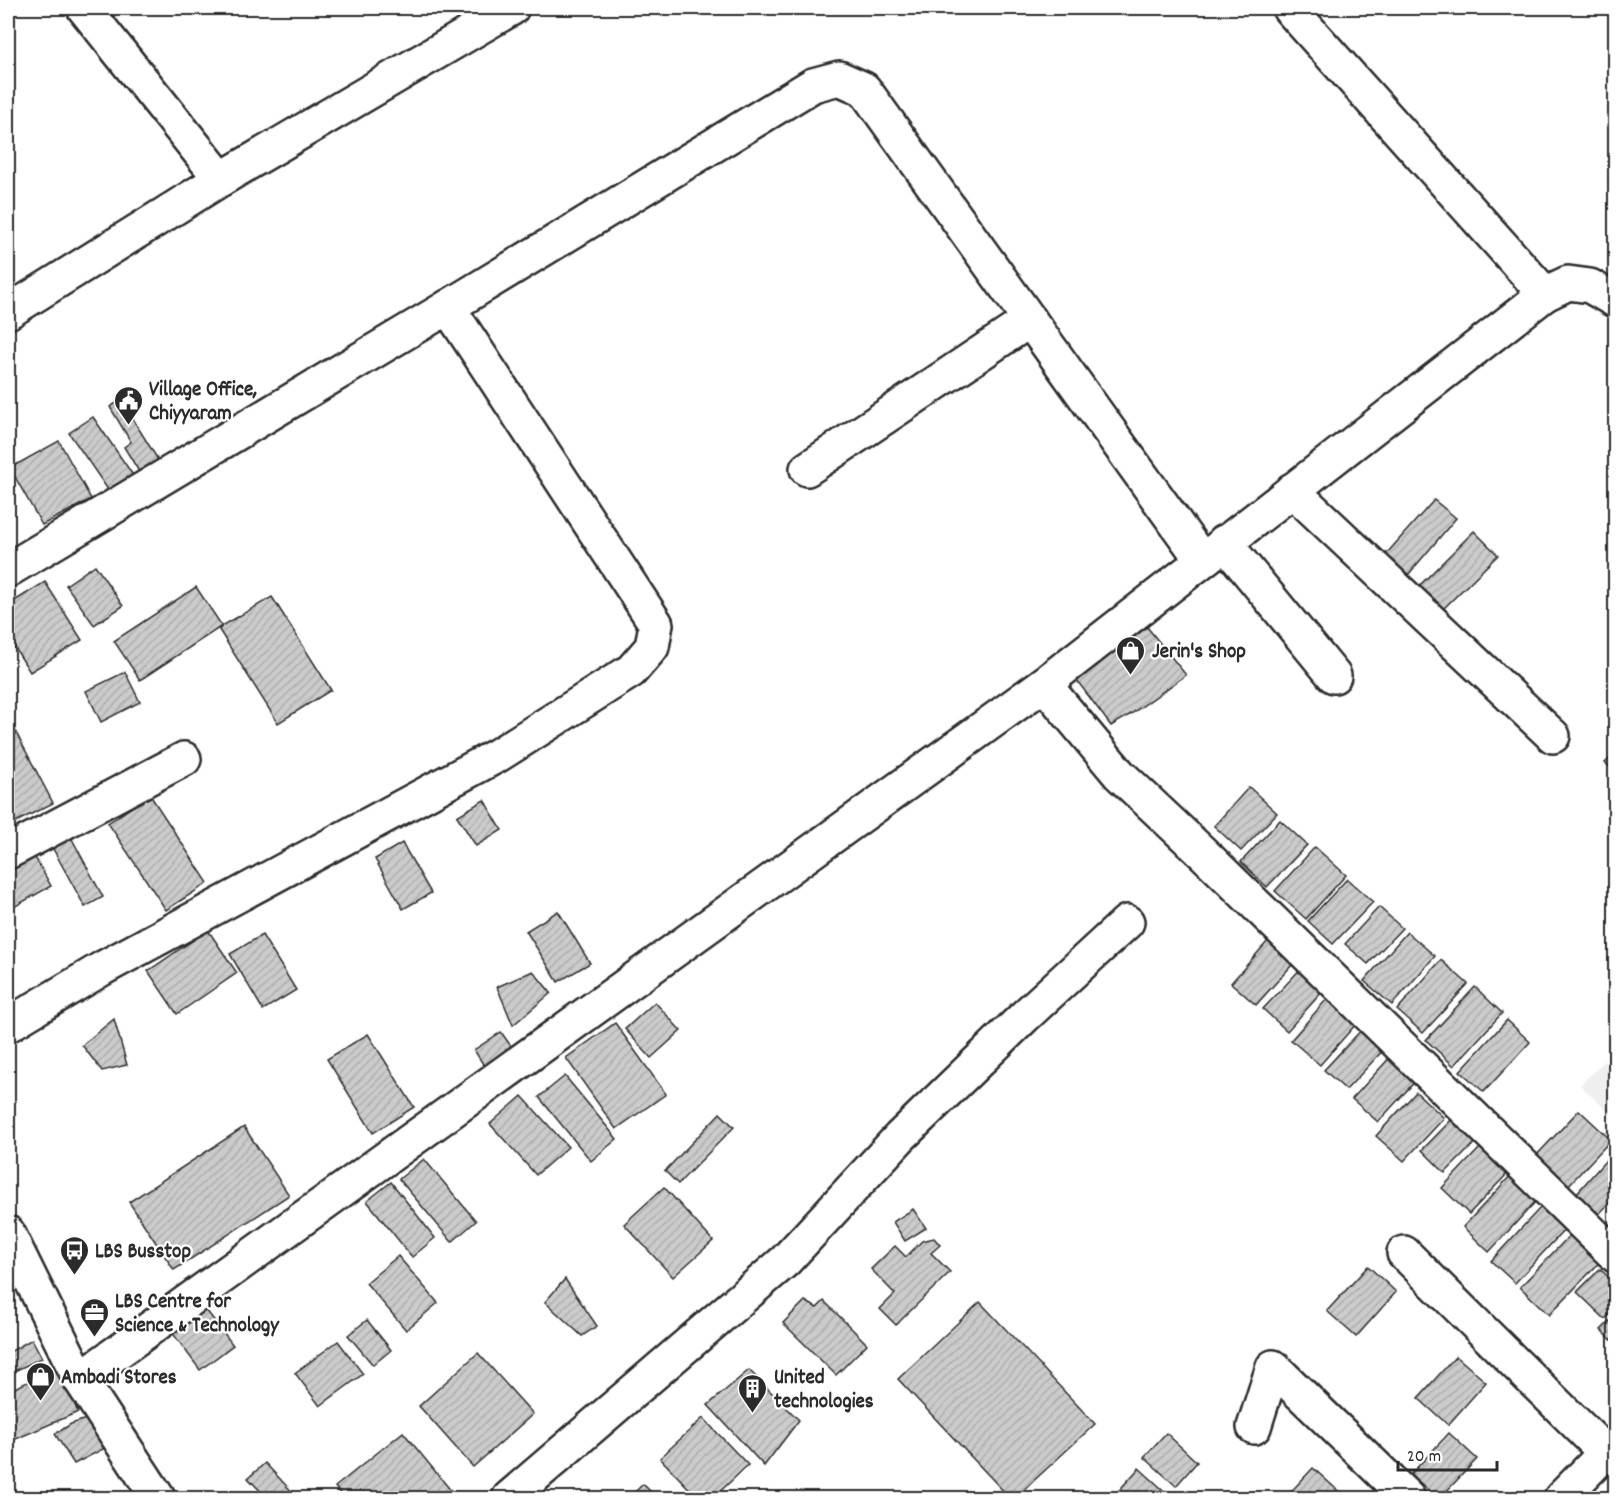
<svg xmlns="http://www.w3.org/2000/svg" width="1623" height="1506" viewBox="0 0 1623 1506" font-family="Dekko,sans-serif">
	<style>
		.built { fill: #efefef }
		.building { fill: url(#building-hatch); stroke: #2b2b2b; stroke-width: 1.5 }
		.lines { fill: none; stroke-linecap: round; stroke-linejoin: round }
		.minor-casing { stroke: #2b2b2b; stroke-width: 38 }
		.major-casing { stroke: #2b2b2b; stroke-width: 38 }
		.minor { stroke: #fff; stroke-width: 33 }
		.major { stroke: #fff; stroke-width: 33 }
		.labels { text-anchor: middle; stroke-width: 4.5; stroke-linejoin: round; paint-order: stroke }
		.poi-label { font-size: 21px; font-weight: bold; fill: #2b2b2b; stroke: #fff; text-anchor: start }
	</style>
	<defs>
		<pattern id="building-hatch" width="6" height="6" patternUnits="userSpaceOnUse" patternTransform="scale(1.5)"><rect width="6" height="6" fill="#cbcbcb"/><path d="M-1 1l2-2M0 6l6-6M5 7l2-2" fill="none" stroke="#aeaeae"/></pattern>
	</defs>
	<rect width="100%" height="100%" fill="#fff"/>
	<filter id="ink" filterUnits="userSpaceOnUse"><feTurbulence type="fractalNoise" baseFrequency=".0167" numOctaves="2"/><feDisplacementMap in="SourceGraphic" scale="12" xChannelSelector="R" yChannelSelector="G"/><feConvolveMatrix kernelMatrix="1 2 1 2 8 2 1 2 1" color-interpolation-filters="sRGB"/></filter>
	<g filter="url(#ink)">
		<polygon class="built" points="1615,1051 1615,1119 1580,1085"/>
		<g class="building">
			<polygon points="121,400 160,463 141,475 124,447 131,442 110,407"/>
			<polygon points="93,417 137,481 113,497 69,433"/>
			<polygon points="59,441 91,499 42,525 10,468"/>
			<polygon points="1434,500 1456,518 1403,581 1380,561"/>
			<polygon points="1474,531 1498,555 1442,610 1418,587"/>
			<polygon points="95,565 123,606 94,625 66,585"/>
			<polygon points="45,582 82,640 30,672 8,637 8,605"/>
			<polygon points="196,587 222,626 140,680 114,641"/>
			<polygon points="272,597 331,690 278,723 219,630 222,626"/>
			<polygon points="1147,627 1186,675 1131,714 1111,726 1075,678"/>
			<polygon points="125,672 140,702 101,722 86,691"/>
			<polygon points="10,721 53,803 8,826 8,723"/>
			<polygon points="1616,753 1616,772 1605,763"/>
			<polygon points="1249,787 1277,813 1241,851 1214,826"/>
			<polygon points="150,795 208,883 166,910 108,823"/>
			<polygon points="484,800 502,830 476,846 457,816"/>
			<polygon points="1280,820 1307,845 1267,887 1241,862"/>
			<polygon points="71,837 103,897 85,907 52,847"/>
			<polygon points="402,843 431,893 403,909 375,859"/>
			<polygon points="1315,847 1346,875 1306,919 1275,891"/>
			<polygon points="33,854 51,886 12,908 8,901 8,869"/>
			<polygon points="1347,879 1373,902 1333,944 1308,921"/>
			<polygon points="1379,907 1402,928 1368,964 1345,944"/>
			<polygon points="558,911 590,963 558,982 526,931"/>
			<polygon points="208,930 237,973 177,1014 148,971"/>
			<polygon points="1407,932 1435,956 1392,1005 1364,981"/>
			<polygon points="1275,933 1300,956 1256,1005 1231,983"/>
			<polygon points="262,935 296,990 263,1010 230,954"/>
			<polygon points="1441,960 1468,984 1423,1033 1397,1010"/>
			<polygon points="1308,961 1331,982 1287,1031 1263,1009"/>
			<polygon points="533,971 551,993 513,1025 497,987"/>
			<polygon points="1475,987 1502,1013 1454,1066 1426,1040"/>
			<polygon points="1334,991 1363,1016 1320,1065 1291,1040"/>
			<polygon points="655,1002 681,1031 651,1058 625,1029"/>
			<polygon points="114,1019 127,1065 102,1071 82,1045"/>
			<polygon points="1507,1020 1530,1042 1484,1092 1460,1071"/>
			<polygon points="615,1023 666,1094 616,1129 566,1058"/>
			<polygon points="1365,1026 1387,1046 1346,1090 1324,1070"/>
			<polygon points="501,1032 513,1049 485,1067 474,1050"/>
			<polygon points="368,1034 414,1107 373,1133 327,1059"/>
			<polygon points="1394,1053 1420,1076 1378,1122 1352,1099"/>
			<polygon points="565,1076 617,1139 591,1161 539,1097"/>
			<polygon points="1416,1092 1444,1118 1404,1161 1376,1136"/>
			<polygon points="522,1096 568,1147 536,1175 490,1124"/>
			<polygon points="1579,1110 1611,1140 1566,1188 1534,1158"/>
			<polygon points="720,1113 734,1127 678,1184 665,1171"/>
			<polygon points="1457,1114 1480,1138 1445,1173 1422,1150"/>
			<polygon points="244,1127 289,1195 174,1270 129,1202"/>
			<polygon points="1480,1148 1507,1174 1469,1214 1442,1188"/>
			<polygon points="1615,1150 1616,1196 1599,1214 1576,1194"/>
			<polygon points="424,1159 476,1221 452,1242 399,1179"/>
			<polygon points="1512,1174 1538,1199 1489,1252 1463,1227"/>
			<polygon points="391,1182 435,1238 412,1257 367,1201"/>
			<polygon points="664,1187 713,1241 673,1277 624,1224"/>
			<polygon points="1541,1207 1565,1229 1515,1283 1491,1261"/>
			<polygon points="913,1209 926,1228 905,1241 893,1222"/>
			<polygon points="1570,1235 1599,1263 1549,1315 1520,1287"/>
			<polygon points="934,1238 940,1245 931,1253 950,1272 896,1325 880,1309 895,1294 871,1269 895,1246 906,1257 922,1241"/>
			<polygon points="398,1256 438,1303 406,1330 366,1283"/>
			<polygon points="1368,1266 1396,1292 1356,1337 1327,1311"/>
			<polygon points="1600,1269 1616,1284 1616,1308 1605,1319 1577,1292"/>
			<polygon points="565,1279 597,1326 582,1336 545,1302"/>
			<polygon points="805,1301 817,1308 824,1301 867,1344 836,1375 783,1323"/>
			<polygon points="980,1302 1095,1424 1015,1498 1010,1498 898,1379"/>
			<polygon points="203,1306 233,1345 200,1370 171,1331"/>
			<polygon points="1616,1315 1616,1344 1601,1330"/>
			<polygon points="367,1320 391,1350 373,1365 348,1335"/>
			<polygon points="32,1339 42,1358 8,1374 8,1353"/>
			<polygon points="338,1341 363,1374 320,1406 295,1373"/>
			<polygon points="478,1353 533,1414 473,1467 419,1406"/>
			<polygon points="1456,1356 1486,1382 1448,1425 1418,1398"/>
			<polygon points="58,1368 78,1412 9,1442 8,1438 8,1391"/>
			<polygon points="749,1370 799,1420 764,1466 708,1405"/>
			<polygon points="703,1418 748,1465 713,1498 698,1498 660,1458"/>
			<polygon points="86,1419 98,1433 105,1448 74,1464 55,1434 71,1424"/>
			<polygon points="403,1432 457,1498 344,1498 335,1487"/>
			<polygon points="1166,1433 1197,1462 1176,1486 1144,1457"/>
			<polygon points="1449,1433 1477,1459 1440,1498 1436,1498 1411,1474"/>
			<polygon points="265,1463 297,1497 267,1498 248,1478"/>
			<polygon points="1139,1468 1171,1497 1170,1498 1115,1498 1113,1497"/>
			<polygon points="1313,1468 1346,1498 1285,1498"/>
			<polygon points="643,1484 657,1498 629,1498"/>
		</g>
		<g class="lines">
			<defs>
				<g id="minor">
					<polyline points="84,8 221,179 512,8"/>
					<polyline points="1289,8 1545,294 1568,283 1590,286 1616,301"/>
					<polyline points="8,312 221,179"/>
					<polyline points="807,469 1030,320"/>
					<polyline points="1292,490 1553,736"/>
					<polyline points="1224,542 1334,676"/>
					<polyline points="8,570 448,307 813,85 839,78 864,89 1202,560"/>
					<polyline points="1044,684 1119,774 1205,855 1616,1256"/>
					<polyline points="8,852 184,759"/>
					<polyline points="8,1025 103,968 498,755 631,671 652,647 656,624 448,307"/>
					<polyline points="1404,1253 1605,1452"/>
					<polyline points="80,1379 1044,684 1545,294"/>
					<polyline points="1254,1427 1273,1367 1408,1498"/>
					<polyline points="509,1498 785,1261 900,1137 1025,1016 1127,922"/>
					<polyline points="1561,1498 1616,1442"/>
				</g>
				<polyline id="major" points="8,1233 80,1379 158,1498"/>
			</defs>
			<use href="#minor" class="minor-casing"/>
			<use href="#major" class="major-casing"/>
			<use href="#minor" class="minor"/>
			<use href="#major" class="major"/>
		</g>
	</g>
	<defs>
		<symbol id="civic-pin" viewBox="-11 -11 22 30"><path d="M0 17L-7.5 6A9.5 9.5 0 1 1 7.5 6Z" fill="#2b2b2b" stroke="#fff"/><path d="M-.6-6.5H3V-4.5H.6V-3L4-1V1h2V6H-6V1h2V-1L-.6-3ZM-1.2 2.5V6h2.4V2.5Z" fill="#fff"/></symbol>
		<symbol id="shop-pin" viewBox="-11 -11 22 30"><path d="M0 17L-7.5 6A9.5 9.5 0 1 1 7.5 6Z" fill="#2b2b2b" stroke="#fff"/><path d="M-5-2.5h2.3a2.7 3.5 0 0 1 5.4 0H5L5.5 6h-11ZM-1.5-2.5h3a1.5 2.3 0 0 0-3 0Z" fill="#fff"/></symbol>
		<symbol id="bus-pin" viewBox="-11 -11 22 30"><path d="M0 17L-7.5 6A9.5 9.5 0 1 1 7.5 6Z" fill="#2b2b2b" stroke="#fff"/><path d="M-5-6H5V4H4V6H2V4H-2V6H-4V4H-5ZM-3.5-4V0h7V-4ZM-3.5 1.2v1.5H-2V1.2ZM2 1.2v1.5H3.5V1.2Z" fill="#fff"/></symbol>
		<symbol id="office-pin" viewBox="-11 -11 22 30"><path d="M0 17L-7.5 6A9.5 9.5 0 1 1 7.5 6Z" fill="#2b2b2b" stroke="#fff"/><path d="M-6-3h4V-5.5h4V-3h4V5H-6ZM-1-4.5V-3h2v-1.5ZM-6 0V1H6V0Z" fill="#fff"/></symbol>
		<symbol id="building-pin" viewBox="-11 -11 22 30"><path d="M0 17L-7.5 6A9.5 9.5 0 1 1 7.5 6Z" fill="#2b2b2b" stroke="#fff"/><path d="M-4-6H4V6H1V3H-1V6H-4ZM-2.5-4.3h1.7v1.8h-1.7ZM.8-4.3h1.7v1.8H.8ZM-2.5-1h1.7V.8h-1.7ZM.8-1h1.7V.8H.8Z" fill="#fff"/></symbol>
	</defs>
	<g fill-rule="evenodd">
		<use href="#civic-pin" x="112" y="384" width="33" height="45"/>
		<use href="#shop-pin" x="1114" y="634" width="33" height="45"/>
		<use href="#bus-pin" x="58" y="1234" width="33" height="45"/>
		<use href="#office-pin" x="78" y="1296" width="33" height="45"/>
		<use href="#shop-pin" x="24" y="1360" width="33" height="45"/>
		<use href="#building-pin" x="736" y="1372" width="33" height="45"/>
	</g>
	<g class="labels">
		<g class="poi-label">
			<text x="149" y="395">Village Office,<tspan x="149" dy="24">Chiyyaram</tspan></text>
			<text x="1152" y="657">Jerin's Shop</text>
			<text x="95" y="1257">LBS Busstop</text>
			<text x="115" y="1307">LBS Centre for<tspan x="115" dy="24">Science &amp; Technology</tspan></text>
			<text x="61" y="1383">Ambadi Stores</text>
			<text x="774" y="1383">United<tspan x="774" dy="24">technologies</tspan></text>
		</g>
	</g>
	<rect width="1623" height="1506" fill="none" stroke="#fff" stroke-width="30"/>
	<rect x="15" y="15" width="1593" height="1476" fill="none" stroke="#2b2b2b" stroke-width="2" filter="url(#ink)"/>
	<path d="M1398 1461v9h99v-9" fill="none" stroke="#2b2b2b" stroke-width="3"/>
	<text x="1407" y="1461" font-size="18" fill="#2b2b2b" stroke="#ffffff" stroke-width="4.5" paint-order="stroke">20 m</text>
</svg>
